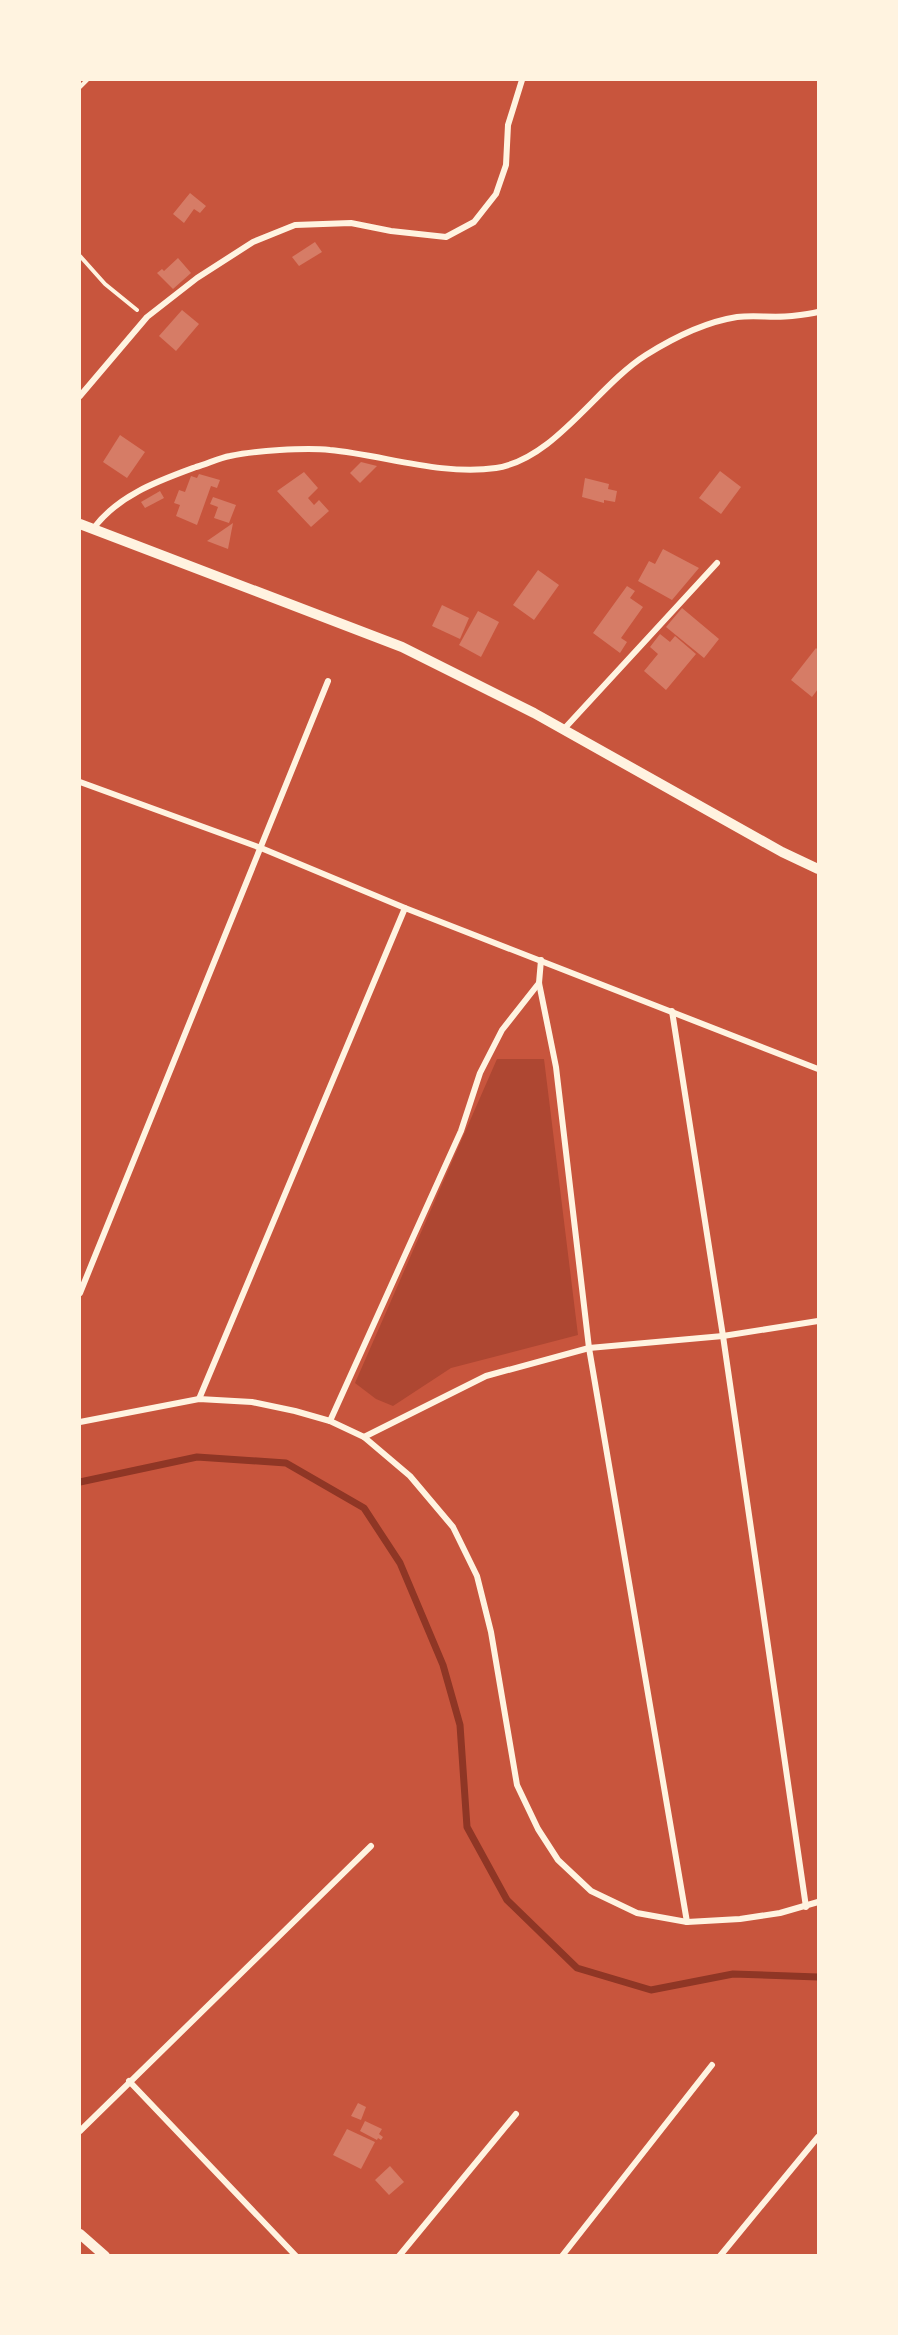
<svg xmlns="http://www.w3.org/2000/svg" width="898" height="2335" viewBox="0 0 898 2335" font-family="Lora,serif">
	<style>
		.green { fill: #ae4732 }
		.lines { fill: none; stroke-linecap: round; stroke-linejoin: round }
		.stream { stroke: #8f3625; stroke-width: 7 }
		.building { fill: #d67c66 }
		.path { stroke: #fff3e0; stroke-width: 4 }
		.minor { stroke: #fff3e0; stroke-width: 6 }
		.tertiary { stroke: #fff3e0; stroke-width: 10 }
	</style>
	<rect width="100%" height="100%" fill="#c8553d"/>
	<polygon class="green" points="497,1059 544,1059 578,1335 451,1368 393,1406 376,1399 355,1383"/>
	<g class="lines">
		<polyline class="stream" points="80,1482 197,1457 286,1463 364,1508 400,1563 443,1665 460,1725 467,1827 507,1900 577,1968 651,1990 733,1974 818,1977"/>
	</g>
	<g class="building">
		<polygon points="190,193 206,206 200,213 194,209 184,223 173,214"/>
		<polygon points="315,242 322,252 299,266 292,257"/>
		<polygon points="178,258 191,273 173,289 157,273 162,269 164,271"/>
		<polygon points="182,310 199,324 176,351 159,336"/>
		<polygon points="120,435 145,452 127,478 103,462"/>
		<polygon points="361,462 377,466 360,483 350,473"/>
		<polygon points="720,471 741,487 721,514 699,498"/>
		<polygon points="304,472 318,488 308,498 314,505 319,500 329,511 311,527 277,491"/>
		<polygon points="199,474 220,480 217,488 211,486 197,525 176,516 180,505 174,503 179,490 185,492 191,476 197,478"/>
		<polygon points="585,478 609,484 608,489 617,491 615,502 604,500 604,503 582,497"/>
		<polygon points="160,491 164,498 145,508 141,502"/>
		<polygon points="213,497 236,505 229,523 214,518 218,507 210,504"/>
		<polygon points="233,523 228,549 207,541"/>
		<polygon points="663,549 699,568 672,600 638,581 649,561 655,564"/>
		<polygon points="538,570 559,585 534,620 513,605"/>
		<polygon points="627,586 635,591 630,598 643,607 621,638 627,642 620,653 593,633"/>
		<polygon points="442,605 469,618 460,639 432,626"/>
		<polygon points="682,608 719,639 704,658 666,627"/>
		<polygon points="478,611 499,622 481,657 459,645"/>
		<polygon points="660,634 670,642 675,636 696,654 666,690 644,671 658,654 650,647"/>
		<polygon points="816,648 818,650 818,689 812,697 791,680"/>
		<polygon points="358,2103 366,2107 361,2120 351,2116"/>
		<polygon points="365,2121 382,2129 379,2134 383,2137 381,2140 378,2138 377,2140 360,2131"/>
		<polygon points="347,2129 375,2142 361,2169 333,2155"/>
		<polygon points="390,2166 404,2182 389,2195 375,2180"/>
	</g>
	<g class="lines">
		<g class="path">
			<polyline points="80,87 87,80"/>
			<polyline points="80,256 105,284 137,310"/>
		</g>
		<g class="minor">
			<polyline points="80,396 147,317 197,278 253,242 295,225 351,223 391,231 446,237 474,222 496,194 506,165 508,125 522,80"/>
			<path d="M93 529C118 495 158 481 196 467 207 464 219 458 230 456 254 451 305 447 330 450 383 455 442 476 496 468 555 459 597 386 646 355 673 338 705 322 737 317 755 315 774 318 792 316 801 315 810 314 818 312"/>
			<polyline points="564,729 717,563"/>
			<polyline points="80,782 261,848 405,908 818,1069"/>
			<polyline points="541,960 539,983 556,1067 589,1348 687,1922"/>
			<polyline points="672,1011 723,1336 806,1907"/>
			<polyline points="80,1293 328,681"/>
			<polyline points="199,1399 405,908"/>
			<polyline points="330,1421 461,1131 480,1073 502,1030 539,983"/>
			<polyline points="80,1422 199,1399 252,1402 295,1411 330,1421 364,1437 410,1476 453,1527 477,1576 491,1632 517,1785 538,1829 558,1860 591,1891 637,1913 687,1922 740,1919 780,1913 818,1902"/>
			<polyline points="364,1437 486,1376 589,1348 723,1336 818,1321"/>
			<polyline points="129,2081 296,2256"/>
			<polyline points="80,2131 371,1846"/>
			<polyline points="399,2256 516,2114"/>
			<polyline points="562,2256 712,2065"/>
			<polyline points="720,2256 818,2137"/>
		</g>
		<g class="tertiary">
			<polyline points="80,524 402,647 534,713 782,852 818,869"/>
			<polyline points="80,2234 105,2256"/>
		</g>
	</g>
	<rect width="898" height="2335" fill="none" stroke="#fff3e0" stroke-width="162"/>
</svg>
